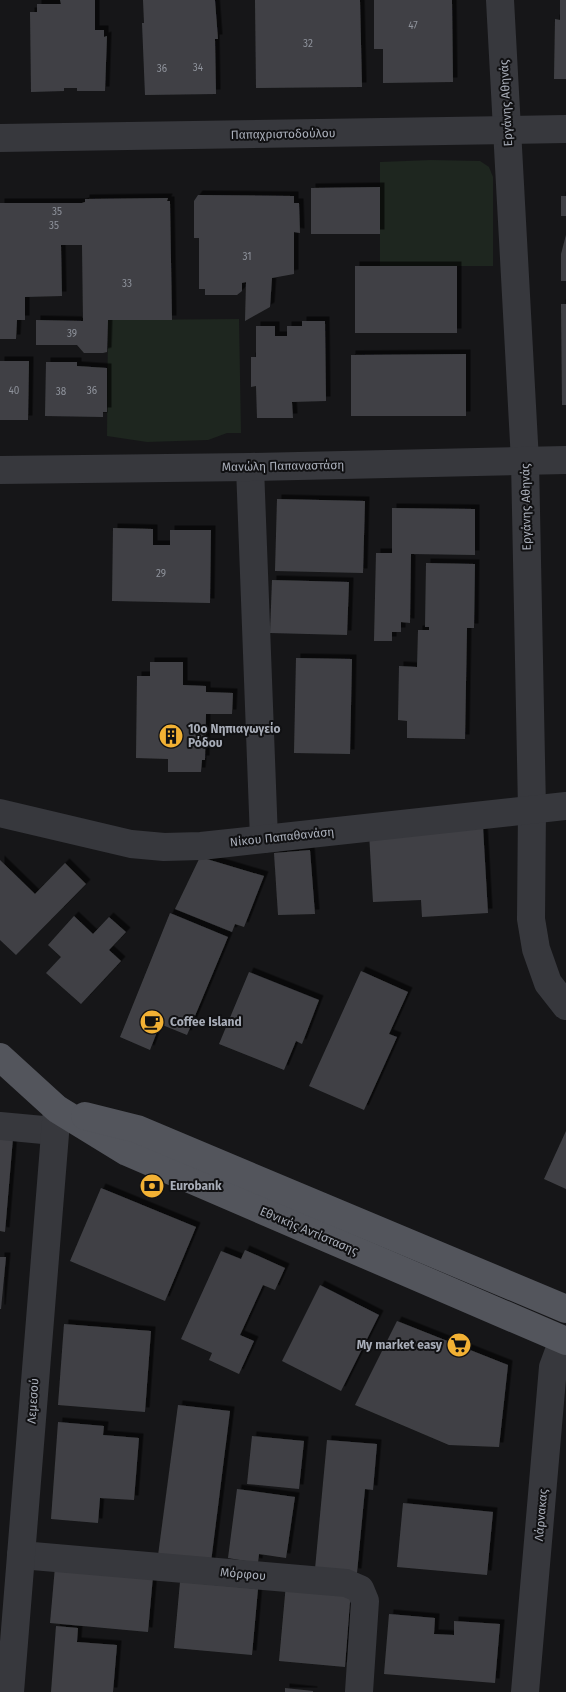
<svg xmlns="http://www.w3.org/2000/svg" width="566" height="1692" viewBox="0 0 566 1692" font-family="'Fira Sans',sans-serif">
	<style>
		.green { fill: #1e261f }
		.building { fill: #404145; filter: url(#shadow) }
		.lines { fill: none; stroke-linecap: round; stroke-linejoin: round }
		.minor { stroke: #37383d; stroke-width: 28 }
		.major { stroke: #53555c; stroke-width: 28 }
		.labels { text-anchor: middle; stroke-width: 4; stroke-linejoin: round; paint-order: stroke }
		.number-label { font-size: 10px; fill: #8e929b }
		.street-label { font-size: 12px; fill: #a8adb8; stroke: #111113 }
		.poi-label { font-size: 12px; font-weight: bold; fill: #a8adb8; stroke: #111113; text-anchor: start }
	</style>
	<defs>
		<filter id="shadow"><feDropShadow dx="4.5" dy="-4.5" stdDeviation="0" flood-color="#0009"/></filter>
	</defs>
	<rect width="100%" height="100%" fill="#161618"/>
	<g class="green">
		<polygon points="431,160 480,161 489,167 493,177 493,266 380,266 380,162"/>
		<polygon points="239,319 241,433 227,433 208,440 147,442 107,436 108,320"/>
	</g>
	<g class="building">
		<polygon points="60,0 95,0 95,30 104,30 104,37 107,36 105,91 77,91 77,88 64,88 64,91 31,92 30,12 37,12 37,4 61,4"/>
		<polygon points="143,0 215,0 218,39 215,39 216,94 145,95 142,23 144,23"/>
		<polygon points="255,0 360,0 362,87 256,88"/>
		<polygon points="374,0 452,0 453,82 383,83 383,49 374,49"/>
		<polygon points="560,0 566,0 566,79 554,79 555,19 560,20"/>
		<polygon points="380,187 380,234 311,234 311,188"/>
		<polygon points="198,195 294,196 294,203 299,203 300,233 294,232 294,274 272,278 270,307 245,321 246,282 242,283 242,291 237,295 205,295 205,289 199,289 199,238 194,238 194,201"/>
		<rect x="561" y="196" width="5" height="20"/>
		<polygon points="168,198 167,201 170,201 172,320 108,320 107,352 103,353 84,353 77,345 36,345 36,320 83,321 82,245 61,245 62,296 25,297 25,320 17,320 16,339 0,339 0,203 82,203 85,202 85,199"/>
		<polygon points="566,235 566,281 561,281 561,254"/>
		<rect x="355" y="266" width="102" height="67"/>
		<polygon points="561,304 566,304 566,405 562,405"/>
		<polygon points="302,321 325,321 326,401 292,402 293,418 257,418 256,386 251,387 251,357 256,357 256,326 275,326 275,336 287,336 287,326 302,326"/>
		<polygon points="466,354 466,416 351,416 351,355"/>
		<polygon points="0,361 29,361 28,420 0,420"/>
		<polygon points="46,362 77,362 77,366 107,368 107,412 103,412 103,417 45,416"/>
		<polygon points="277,499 365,501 363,573 275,571"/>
		<polygon points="392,508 475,509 475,555 411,554 410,623 401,622 401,632 392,632 392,641 374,641 376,553 392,553"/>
		<polygon points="113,528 153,529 153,545 170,545 170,530 211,530 210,603 112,601"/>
		<polygon points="426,563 475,564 474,628 467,628 465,739 407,738 407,721 398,720 399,666 417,667 418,630 429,630 429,627 425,627"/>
		<polygon points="272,580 349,582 347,635 270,633"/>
		<polygon points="296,658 352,659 350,754 294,753"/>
		<polygon points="150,662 183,662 183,685 206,686 206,692 233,693 232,714 206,714 205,760 202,760 201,772 168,772 168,759 136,758 137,676 150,676"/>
		<polygon points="483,827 488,913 422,917 421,900 373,902 369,833"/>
		<polygon points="310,850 315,914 278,915 274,853"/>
		<polygon points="200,857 264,876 244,927 235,924 232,932 175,909"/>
		<polygon points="0,860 35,894 65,863 86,884 16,955 0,940"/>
		<polygon points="170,913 228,937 187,1035 160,1024 150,1050 120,1037"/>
		<polygon points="74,916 93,934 109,917 126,932 109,950 121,961 81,1004 46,973 61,957 48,945"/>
		<polygon points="361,971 408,992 389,1034 397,1037 364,1110 309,1086"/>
		<polygon points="249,972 319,1000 302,1044 296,1041 284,1070 219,1044"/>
		<polygon points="566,1131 566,1189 544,1179"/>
		<polygon points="0,1137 13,1138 5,1232 0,1231"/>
		<polygon points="101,1188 196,1227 165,1301 70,1261"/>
		<polygon points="245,1250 285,1268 275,1290 263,1285 240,1335 254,1341 239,1374 209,1360 212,1353 181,1339 221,1251 241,1259"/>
		<polygon points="0,1257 6,1257 1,1309 0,1309"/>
		<polygon points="320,1285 379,1315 341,1391 282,1361"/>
		<polygon points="397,1321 508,1365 499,1447 449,1445 355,1405"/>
		<polygon points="64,1324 151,1331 145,1412 58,1405"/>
		<polygon points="178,1405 230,1411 210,1570 157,1563"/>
		<polygon points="58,1422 104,1426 103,1435 139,1438 134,1500 100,1498 98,1523 51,1519"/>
		<polygon points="252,1436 304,1441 299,1489 247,1484"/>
		<polygon points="327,1440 377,1444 373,1490 365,1489 357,1573 315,1569"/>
		<polygon points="237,1489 295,1497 286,1558 259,1554 258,1563 228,1558"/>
		<polygon points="403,1503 493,1512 487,1575 397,1567"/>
		<polygon points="55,1567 153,1576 148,1632 50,1623"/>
		<polygon points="180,1582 258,1589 252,1655 174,1648"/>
		<polygon points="286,1584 351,1589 345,1667 279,1661"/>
		<polygon points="389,1614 435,1618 434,1634 454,1635 454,1621 500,1624 495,1683 384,1674"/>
		<polygon points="56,1626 78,1628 77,1642 117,1645 113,1692 51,1692"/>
		<polygon points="285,1688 313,1691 313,1692 285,1692"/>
	</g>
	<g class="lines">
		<g class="minor">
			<polyline points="500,0 525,461 532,809 531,919 536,949 548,983 566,1006"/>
			<polyline points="0,138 566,129"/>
			<polyline points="250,467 264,839"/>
			<polyline points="0,470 250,467 566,460"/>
			<polyline points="0,813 131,844 164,847 201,846 566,806"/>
			<polyline points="0,1126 54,1131"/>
			<polyline points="21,1555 346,1583 360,1589 365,1601 359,1692"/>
			<polyline points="10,1692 57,1109"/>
			<polyline points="525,1692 553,1367 563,1340"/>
		</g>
		<g class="major">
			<polyline points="0,1057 57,1109 127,1152 566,1341"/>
			<polyline points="85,1116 137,1129 566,1309"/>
		</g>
	</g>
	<defs>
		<symbol id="building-disc" viewBox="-11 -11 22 22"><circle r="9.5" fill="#f2b134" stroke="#111113"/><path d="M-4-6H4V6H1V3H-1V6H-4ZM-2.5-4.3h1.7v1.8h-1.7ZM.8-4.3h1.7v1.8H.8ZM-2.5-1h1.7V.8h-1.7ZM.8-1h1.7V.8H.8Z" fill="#111"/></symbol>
		<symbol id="cafe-disc" viewBox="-11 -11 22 22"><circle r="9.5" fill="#f2b134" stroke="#111113"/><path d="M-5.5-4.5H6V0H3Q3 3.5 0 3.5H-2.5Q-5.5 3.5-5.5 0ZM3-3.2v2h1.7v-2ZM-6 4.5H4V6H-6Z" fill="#111"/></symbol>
		<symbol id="bank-disc" viewBox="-11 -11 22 22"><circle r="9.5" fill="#f2b134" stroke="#111113"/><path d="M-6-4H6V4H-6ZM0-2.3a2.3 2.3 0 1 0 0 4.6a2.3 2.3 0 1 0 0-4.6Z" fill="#111"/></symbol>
		<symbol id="supermarket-disc" viewBox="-11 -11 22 22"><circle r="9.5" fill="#f2b134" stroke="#111113"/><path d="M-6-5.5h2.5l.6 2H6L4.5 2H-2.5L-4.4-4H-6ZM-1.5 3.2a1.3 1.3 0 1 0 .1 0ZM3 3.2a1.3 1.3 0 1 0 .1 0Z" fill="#111"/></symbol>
	</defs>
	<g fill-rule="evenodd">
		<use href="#building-disc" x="157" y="722" width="28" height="28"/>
		<use href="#cafe-disc" x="138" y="1008" width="28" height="28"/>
		<use href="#bank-disc" x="138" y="1172" width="28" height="28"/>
		<use href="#supermarket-disc" x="445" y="1331" width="28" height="28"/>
	</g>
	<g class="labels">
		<g class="number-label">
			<text x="413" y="29">47</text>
			<text x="308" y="47">32</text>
			<text x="198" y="71">34</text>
			<text x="162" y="72">36</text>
			<text x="57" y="215">35</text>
			<text x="54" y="229">35</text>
			<text x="247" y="260">31</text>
			<text x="127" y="287">33</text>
			<text x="72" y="337">39</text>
			<text x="14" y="394">40</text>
			<text x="92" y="394">36</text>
			<text x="61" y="395">38</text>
			<text x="161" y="577">29</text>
		</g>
		<g class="street-label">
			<text transform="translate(506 103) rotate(-93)" y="4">Εργάνης Αθηνάς</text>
			<text transform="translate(283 134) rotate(-1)" y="4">Παπαχριστοδούλου</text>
			<text transform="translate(283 466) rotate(-1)" y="4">Μανώλη Παπαναστάση</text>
			<text transform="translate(526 507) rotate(-91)" y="4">Εργάνης Αθηνάς</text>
			<text transform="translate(282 837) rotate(-6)" y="4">Νίκου Παπαθανάση</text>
			<text transform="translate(309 1231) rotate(23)" y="4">Εθνικής Αντίστασης</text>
			<text transform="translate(33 1401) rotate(-86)" y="4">Λεμεσού</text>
			<text transform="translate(541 1515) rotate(-85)" y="4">Λάρνακας</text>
			<text transform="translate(243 1574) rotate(5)" y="4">Μόρφου</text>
		</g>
		<g class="poi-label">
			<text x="188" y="733">10ο Νηπιαγωγείο<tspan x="188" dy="14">Ρόδου</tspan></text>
			<text x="170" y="1026">Coffee Island</text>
			<text x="170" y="1190">Eurobank</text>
			<text x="442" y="1349" text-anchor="end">My market easy</text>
		</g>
	</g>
</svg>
